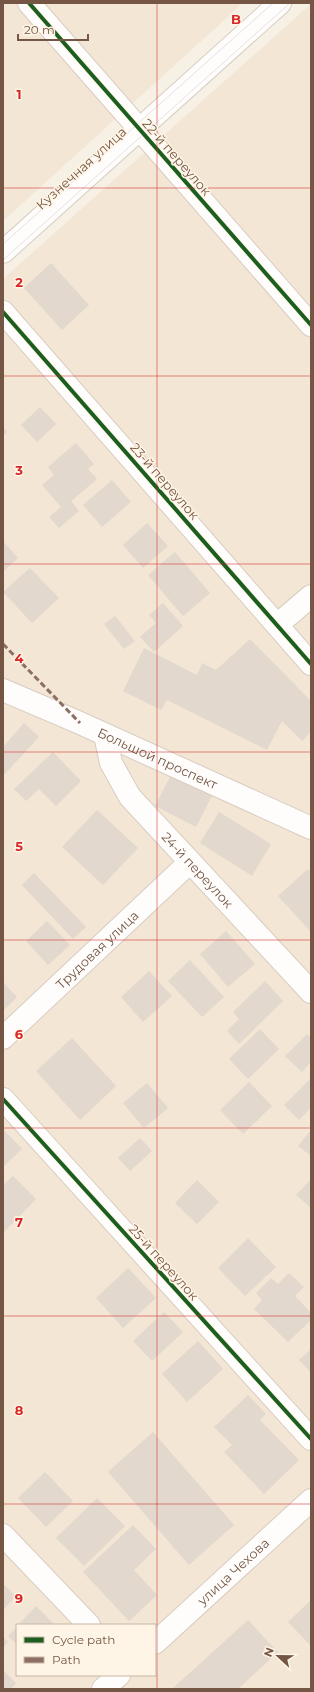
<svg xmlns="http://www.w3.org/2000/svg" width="314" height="1692" viewBox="0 0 314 1692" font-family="Montserrat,sans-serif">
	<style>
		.residential { fill: #f3e6d4; fill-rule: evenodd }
		.building { fill: #e3d8cd }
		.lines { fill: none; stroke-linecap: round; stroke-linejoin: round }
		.minor-casing { stroke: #d8cdc3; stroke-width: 24 }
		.secondary-casing { stroke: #d7ccc2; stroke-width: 24 }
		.minor { stroke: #fefdfb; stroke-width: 22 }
		.secondary { stroke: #fefdfb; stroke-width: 22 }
		.tram { stroke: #e4e1e3; stroke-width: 1 }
		.quiet { stroke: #8d6e63; stroke-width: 3; stroke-dasharray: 6 3; stroke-linecap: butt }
		.cycleway-casing { stroke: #fff5e6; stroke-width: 6 }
		.cycleway { stroke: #1b5e20; stroke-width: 4 }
		.grid { fill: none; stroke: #d62828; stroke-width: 1; stroke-opacity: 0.55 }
		.labels { text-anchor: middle; stroke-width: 3; stroke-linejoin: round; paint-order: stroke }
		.street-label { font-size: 13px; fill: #755644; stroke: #fff5e6 }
		.grid-label { font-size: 13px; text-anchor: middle; font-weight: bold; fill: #d62828; stroke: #fff5e6; stroke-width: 3; stroke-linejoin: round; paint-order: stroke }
	</style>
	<rect width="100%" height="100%" fill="#f7f0e5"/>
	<g class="residential">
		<polygon points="3,3 243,3 3,221"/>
		<path d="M311 4V1689H3V279ZM17 1625H155V1675H17Z"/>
	</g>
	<g class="building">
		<polygon points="51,263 89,305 62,330 24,288"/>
		<polygon points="40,407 56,424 37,442 21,425"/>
		<polygon points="3,427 7,432 3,436"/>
		<polygon points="76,443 94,464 88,469 97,479 71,501 79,511 59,528 49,517 61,507 42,485 54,475 48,467"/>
		<polygon points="112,480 131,502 102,527 83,505"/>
		<polygon points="147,523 168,546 143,568 123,545"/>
		<polygon points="3,541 18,558 3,572"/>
		<polygon points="175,552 210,593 183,616 148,575"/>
		<polygon points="30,568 59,598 32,623 3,592"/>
		<polygon points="163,603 183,626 154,652 140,637 156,623 149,615"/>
		<polygon points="115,616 135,641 124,649 104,624"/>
		<polygon points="250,639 311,701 311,732 302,741 282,721 267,750 167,700 161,710 123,691 144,648 197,675 202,663 216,670"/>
		<polygon points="24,723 39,737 3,776 3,747"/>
		<polygon points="53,752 81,781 56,806 39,789 26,801 14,789"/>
		<polygon points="171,775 212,796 196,827 155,806"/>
		<polygon points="97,810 138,848 103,885 62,847"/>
		<polygon points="219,812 271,844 252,876 200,843"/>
		<polygon points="308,869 311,872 311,932 278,896"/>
		<polygon points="34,873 86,927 73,939 22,885"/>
		<polygon points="47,921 70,945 48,965 26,941"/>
		<polygon points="226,931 255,964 228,987 200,954"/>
		<polygon points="190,960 224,997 202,1017 168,981"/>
		<polygon points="149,971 172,996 143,1022 121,997"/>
		<polygon points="265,981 283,1001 239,1044 227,1031 239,1019 233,1012"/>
		<polygon points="3,982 17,997 3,1011"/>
		<polygon points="260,1029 279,1049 248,1079 229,1059"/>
		<polygon points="307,1034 311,1038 311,1062 302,1072 285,1056"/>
		<polygon points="72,1038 116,1086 80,1120 36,1071"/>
		<polygon points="311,1078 311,1108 299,1120 284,1105"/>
		<polygon points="249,1082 272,1106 243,1134 220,1110"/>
		<polygon points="147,1083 168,1108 144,1128 123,1103"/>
		<polygon points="3,1129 22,1149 3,1167"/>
		<polygon points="311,1130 311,1156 298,1146"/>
		<polygon points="140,1138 152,1151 130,1171 118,1158"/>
		<polygon points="13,1176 36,1199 3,1233 3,1185"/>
		<polygon points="311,1179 311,1208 296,1195"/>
		<polygon points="197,1180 219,1202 197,1224 175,1203"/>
		<polygon points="248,1238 276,1267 245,1296 218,1268"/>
		<polygon points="128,1268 156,1298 123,1328 96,1298"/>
		<polygon points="289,1273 304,1287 295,1296 311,1313 311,1320 288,1342 254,1309 262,1300 256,1293 271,1278 278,1284"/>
		<polygon points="164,1312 183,1332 152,1361 133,1341"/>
		<polygon points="198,1341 223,1369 187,1402 162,1374"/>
		<polygon points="311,1349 311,1373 299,1360"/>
		<polygon points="248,1395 266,1414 260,1420 299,1460 264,1494 224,1452 232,1445 214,1427"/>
		<polygon points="153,1432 234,1525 189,1565 108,1472"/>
		<polygon points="45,1472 73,1501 46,1527 18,1498"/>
		<polygon points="97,1498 125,1526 84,1566 56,1538"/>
		<polygon points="133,1525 156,1549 134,1570 157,1595 129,1621 83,1572"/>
		<polygon points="3,1584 16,1596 3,1610"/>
		<polygon points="311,1600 311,1646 288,1622"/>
		<polygon points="36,1606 55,1625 18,1625"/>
		<polygon points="248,1620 278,1652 238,1689 172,1689"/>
		<polygon points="17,1627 17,1644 8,1636"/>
		<polygon points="3,1637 8,1642 3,1648"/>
		<polygon points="3,1670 16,1683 11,1689 3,1689"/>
	</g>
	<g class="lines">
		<defs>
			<g id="minor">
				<polyline points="29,3 311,325"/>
				<polyline points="3,252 280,3"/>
				<polyline points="3,312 311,664"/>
				<polyline points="277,625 311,596"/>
				<path id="s1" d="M3 690 80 723 311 828"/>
				<path id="s2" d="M105 735 111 763 130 797 311 992"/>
				<path id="s3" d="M3 1038 190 862"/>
				<polyline points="3,1099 311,1439"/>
				<polyline points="3,1535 89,1625"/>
			</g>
			<g id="secondary">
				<path id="s4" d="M155 1643 311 1500"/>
				<polyline points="103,1689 119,1675"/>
			</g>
		</defs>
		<use href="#minor" class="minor-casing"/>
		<use href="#secondary" class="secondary-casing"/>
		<use href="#minor" class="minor"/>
		<use href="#secondary" class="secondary"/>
		<g class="tram">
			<polyline points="3,244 273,3"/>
			<polyline points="3,260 290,3"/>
		</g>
		<polyline class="quiet" points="3,644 80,723"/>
		<defs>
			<g id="cycleway">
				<polyline points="29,3 311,325"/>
				<polyline points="3,312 311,664"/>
				<polyline points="3,1099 311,1439"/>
			</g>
		</defs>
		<use href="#cycleway" class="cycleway-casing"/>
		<use href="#cycleway" class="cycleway"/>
	</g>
	<path class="grid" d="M157 3V1689M3 188H311M3 376H311M3 564H311M3 752H311M3 940H311M3 1128H311M3 1316H311M3 1504H311"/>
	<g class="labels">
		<g class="street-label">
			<text transform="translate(177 157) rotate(49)" y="5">22-й переулок</text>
			<text transform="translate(81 168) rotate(-42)" y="5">Кузнечная улица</text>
			<text transform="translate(165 481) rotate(49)" y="5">23-й переулок</text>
			<text dy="5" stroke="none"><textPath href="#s1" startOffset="169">Большой проспект</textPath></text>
			<text dy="5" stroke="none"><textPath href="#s2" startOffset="167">24-й переулок</textPath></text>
			<text dy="5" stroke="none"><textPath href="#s3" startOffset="129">Трудовая улица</textPath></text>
			<text transform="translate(164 1262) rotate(48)" y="5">25-й переулок</text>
			<text dy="5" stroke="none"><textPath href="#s4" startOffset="106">улица Чехова</textPath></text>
		</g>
	</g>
	<g class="grid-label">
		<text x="236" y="24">B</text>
		<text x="19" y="99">1</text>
		<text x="19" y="287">2</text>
		<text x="19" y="475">3</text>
		<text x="19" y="663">4</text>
		<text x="19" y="851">5</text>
		<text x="19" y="1039">6</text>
		<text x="19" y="1227">7</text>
		<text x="19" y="1415">8</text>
		<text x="19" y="1603">9</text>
	</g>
	<rect width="314" height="1692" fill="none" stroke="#755644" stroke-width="8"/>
	<rect x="16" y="1624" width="140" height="52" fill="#fff5e6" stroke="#c8b5a5"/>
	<rect x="24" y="1637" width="20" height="6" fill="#1b5e20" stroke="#c8b5a5"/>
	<text x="52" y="1644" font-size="12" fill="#755644">Cycle path</text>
	<rect x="24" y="1657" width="20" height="6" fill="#8d6e63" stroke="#c8b5a5"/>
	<text x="52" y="1664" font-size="12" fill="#755644">Path</text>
	<g transform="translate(278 1656) rotate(292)" stroke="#fff5e6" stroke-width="3" paint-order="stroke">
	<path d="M0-3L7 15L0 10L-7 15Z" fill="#755644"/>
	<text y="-6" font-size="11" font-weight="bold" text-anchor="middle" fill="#755644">N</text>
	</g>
	<path d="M18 34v6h70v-6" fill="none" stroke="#755644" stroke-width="2"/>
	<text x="24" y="34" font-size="12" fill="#755644" stroke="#fff5e6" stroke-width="3" paint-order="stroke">20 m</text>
</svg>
